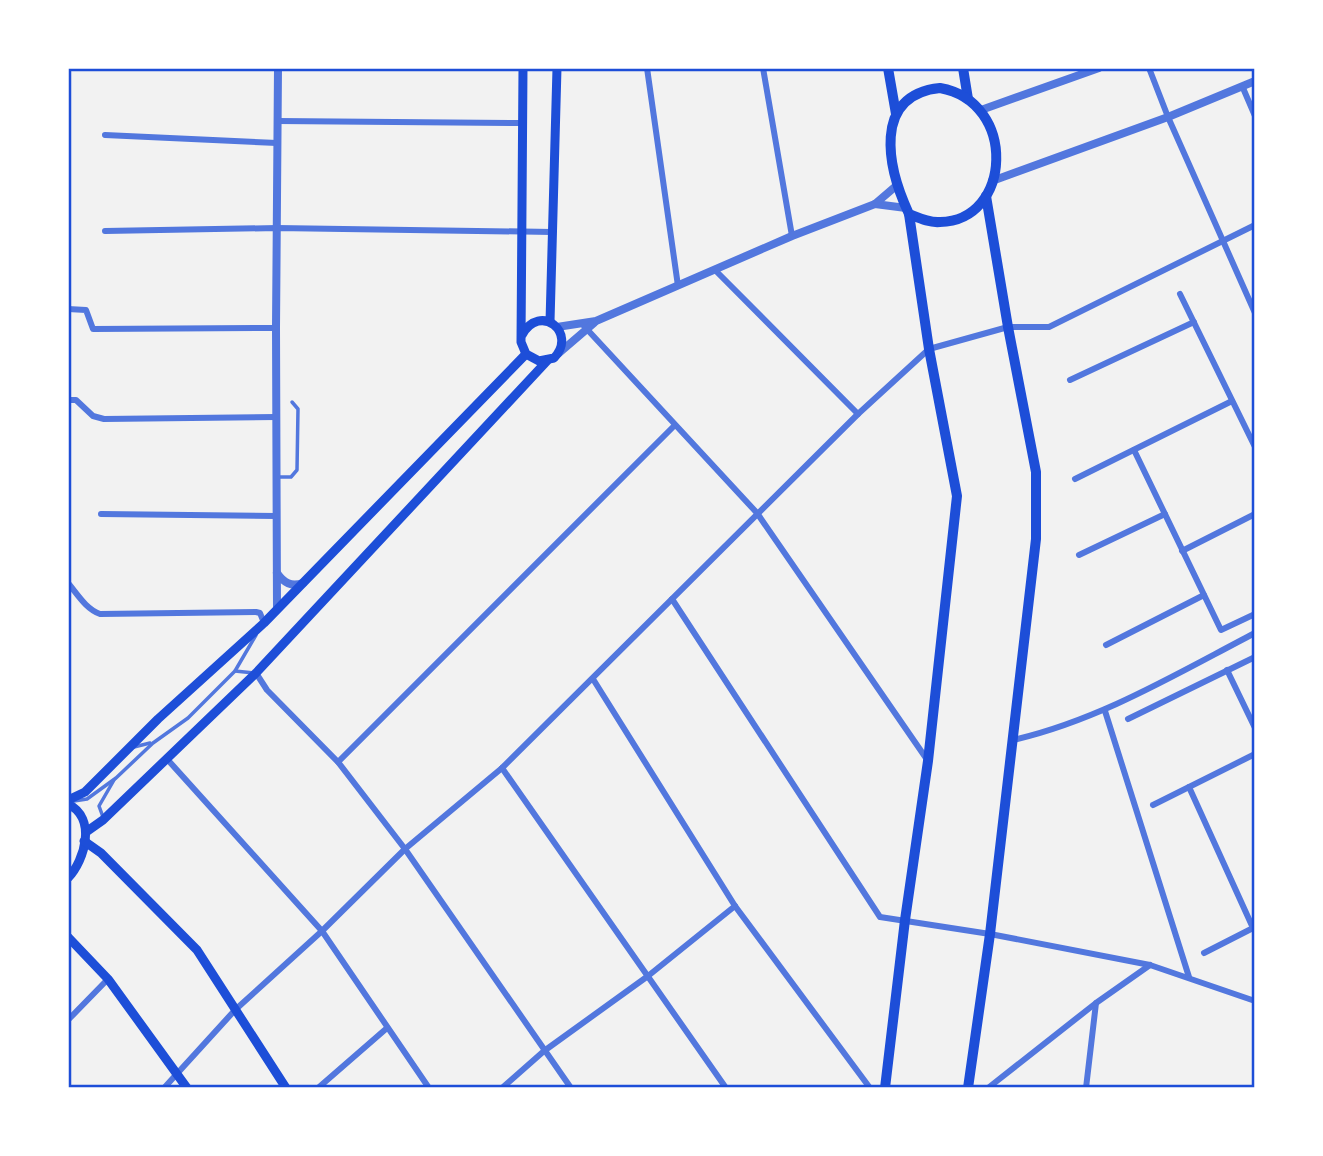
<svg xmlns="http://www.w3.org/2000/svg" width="1323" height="1156" viewBox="0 0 1323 1156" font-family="'IBM Plex Sans',sans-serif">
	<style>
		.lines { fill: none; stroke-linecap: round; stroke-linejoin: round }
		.service { stroke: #5277de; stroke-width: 3.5 }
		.minor { stroke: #5277de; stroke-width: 6 }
		.tertiary { stroke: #5277de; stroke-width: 8 }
		.secondary { stroke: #1d4ed8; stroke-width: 9 }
		.primary { stroke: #1d4ed8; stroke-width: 10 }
		.neatline { fill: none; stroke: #1d4ed8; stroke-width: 2.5 }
	</style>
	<rect width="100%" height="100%" fill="#f2f2f2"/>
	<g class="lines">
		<g class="service">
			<polyline points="278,477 291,477 297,470 298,409 292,402"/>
			<polyline points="235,671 254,673"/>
			<polyline points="134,747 150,743"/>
			<polyline points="74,801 87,799 116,778 153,743 188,718 235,671 256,635"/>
			<polyline points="103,817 99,806 114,780"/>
		</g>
		<g class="minor">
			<polyline points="647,68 678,286"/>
			<polyline points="763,68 792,236"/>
			<polyline points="1149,68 1168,117 1255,313"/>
			<polyline points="1243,88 1255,116"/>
			<polyline points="278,121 523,123"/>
			<polyline points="105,135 277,143"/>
			<polyline points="105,231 277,228 552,232"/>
			<polyline points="715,270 858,414"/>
			<polyline points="1180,294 1255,447"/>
			<polyline points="68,309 86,310 93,329 276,328"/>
			<polyline points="584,326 757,513 928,761"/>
			<polyline points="1070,380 1194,322"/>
			<polyline points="68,400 76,400 93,416 104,419 276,417"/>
			<polyline points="1134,450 1221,630 1255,614"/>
			<polyline points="1075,479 1232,401"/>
			<polyline points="101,514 276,516"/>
			<polyline points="1182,551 1255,514"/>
			<polyline points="1079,555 1165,514"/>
			<path d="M68 583C78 595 86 609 100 614L256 612 260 613 264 623"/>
			<polyline points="672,599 880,917 990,934 1150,965 1255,1001"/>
			<polyline points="1106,645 1204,595"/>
			<polyline points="1227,670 1255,728"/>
			<polyline points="256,673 267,690 338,762 405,849 571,1088"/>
			<polyline points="593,679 735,906 870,1088"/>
			<polyline points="1105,711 1189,977"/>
			<polyline points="1128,719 1255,657"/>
			<path d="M1013 740C1100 720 1176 674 1255 633"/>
			<polyline points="167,759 322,931 429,1088"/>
			<polyline points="338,762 674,426"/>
			<polyline points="502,768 726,1088"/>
			<polyline points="1189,787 1253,928"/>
			<polyline points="1153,805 1255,754"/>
			<polyline points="1204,953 1255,927"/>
			<polyline points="68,1020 108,979"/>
			<polyline points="164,1088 235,1010 322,931 405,849 502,768 858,414 929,349 1008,327 1049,327 1255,225"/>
			<polyline points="318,1088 387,1028"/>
			<polyline points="502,1088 544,1051 648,976 735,906"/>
			<polyline points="988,1088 1096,1003 1150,965"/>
			<polyline points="1086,1088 1096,1003"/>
		</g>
		<g class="tertiary">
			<polyline points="981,110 1099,68"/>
			<polyline points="992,181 1168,117 1255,81"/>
			<polyline points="875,204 906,208"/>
			<polyline points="557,327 596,321 792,236 875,204 896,186"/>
			<polyline points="559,353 594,323"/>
			<path d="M277 573C284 583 291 587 303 583"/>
			<polyline points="277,609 276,328 278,68"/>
		</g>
		<g class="secondary">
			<polyline points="550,322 557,68"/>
			<path d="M522 335C540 302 578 333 554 358L539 361 526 354 521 342 523 68"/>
			<polyline points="68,800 85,792 158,719 264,623 526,354"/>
			<path d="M68 804C97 818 85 860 68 878"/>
			<polyline points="86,832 103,820 256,673 547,361"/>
			<polyline points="84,841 101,853 197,950 286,1088"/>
			<polyline points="68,937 108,979 187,1088"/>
		</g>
		<g class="primary">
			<polyline points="888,68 896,114"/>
			<polyline points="963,68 968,99"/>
			<path d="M940 88C1018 102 1012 221 940 222 929 223 919 218 909 214 888 169 871 95 940 88Z"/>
			<polyline points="885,1088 905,920 928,761 957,496 929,349 909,214"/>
			<polyline points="968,1088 990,934 1036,539 1036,472 1008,327 986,196"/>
		</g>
	</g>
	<rect width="1323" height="1156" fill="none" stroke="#ffffff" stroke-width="140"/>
	<rect x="70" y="70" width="1183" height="1016" class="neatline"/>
</svg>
